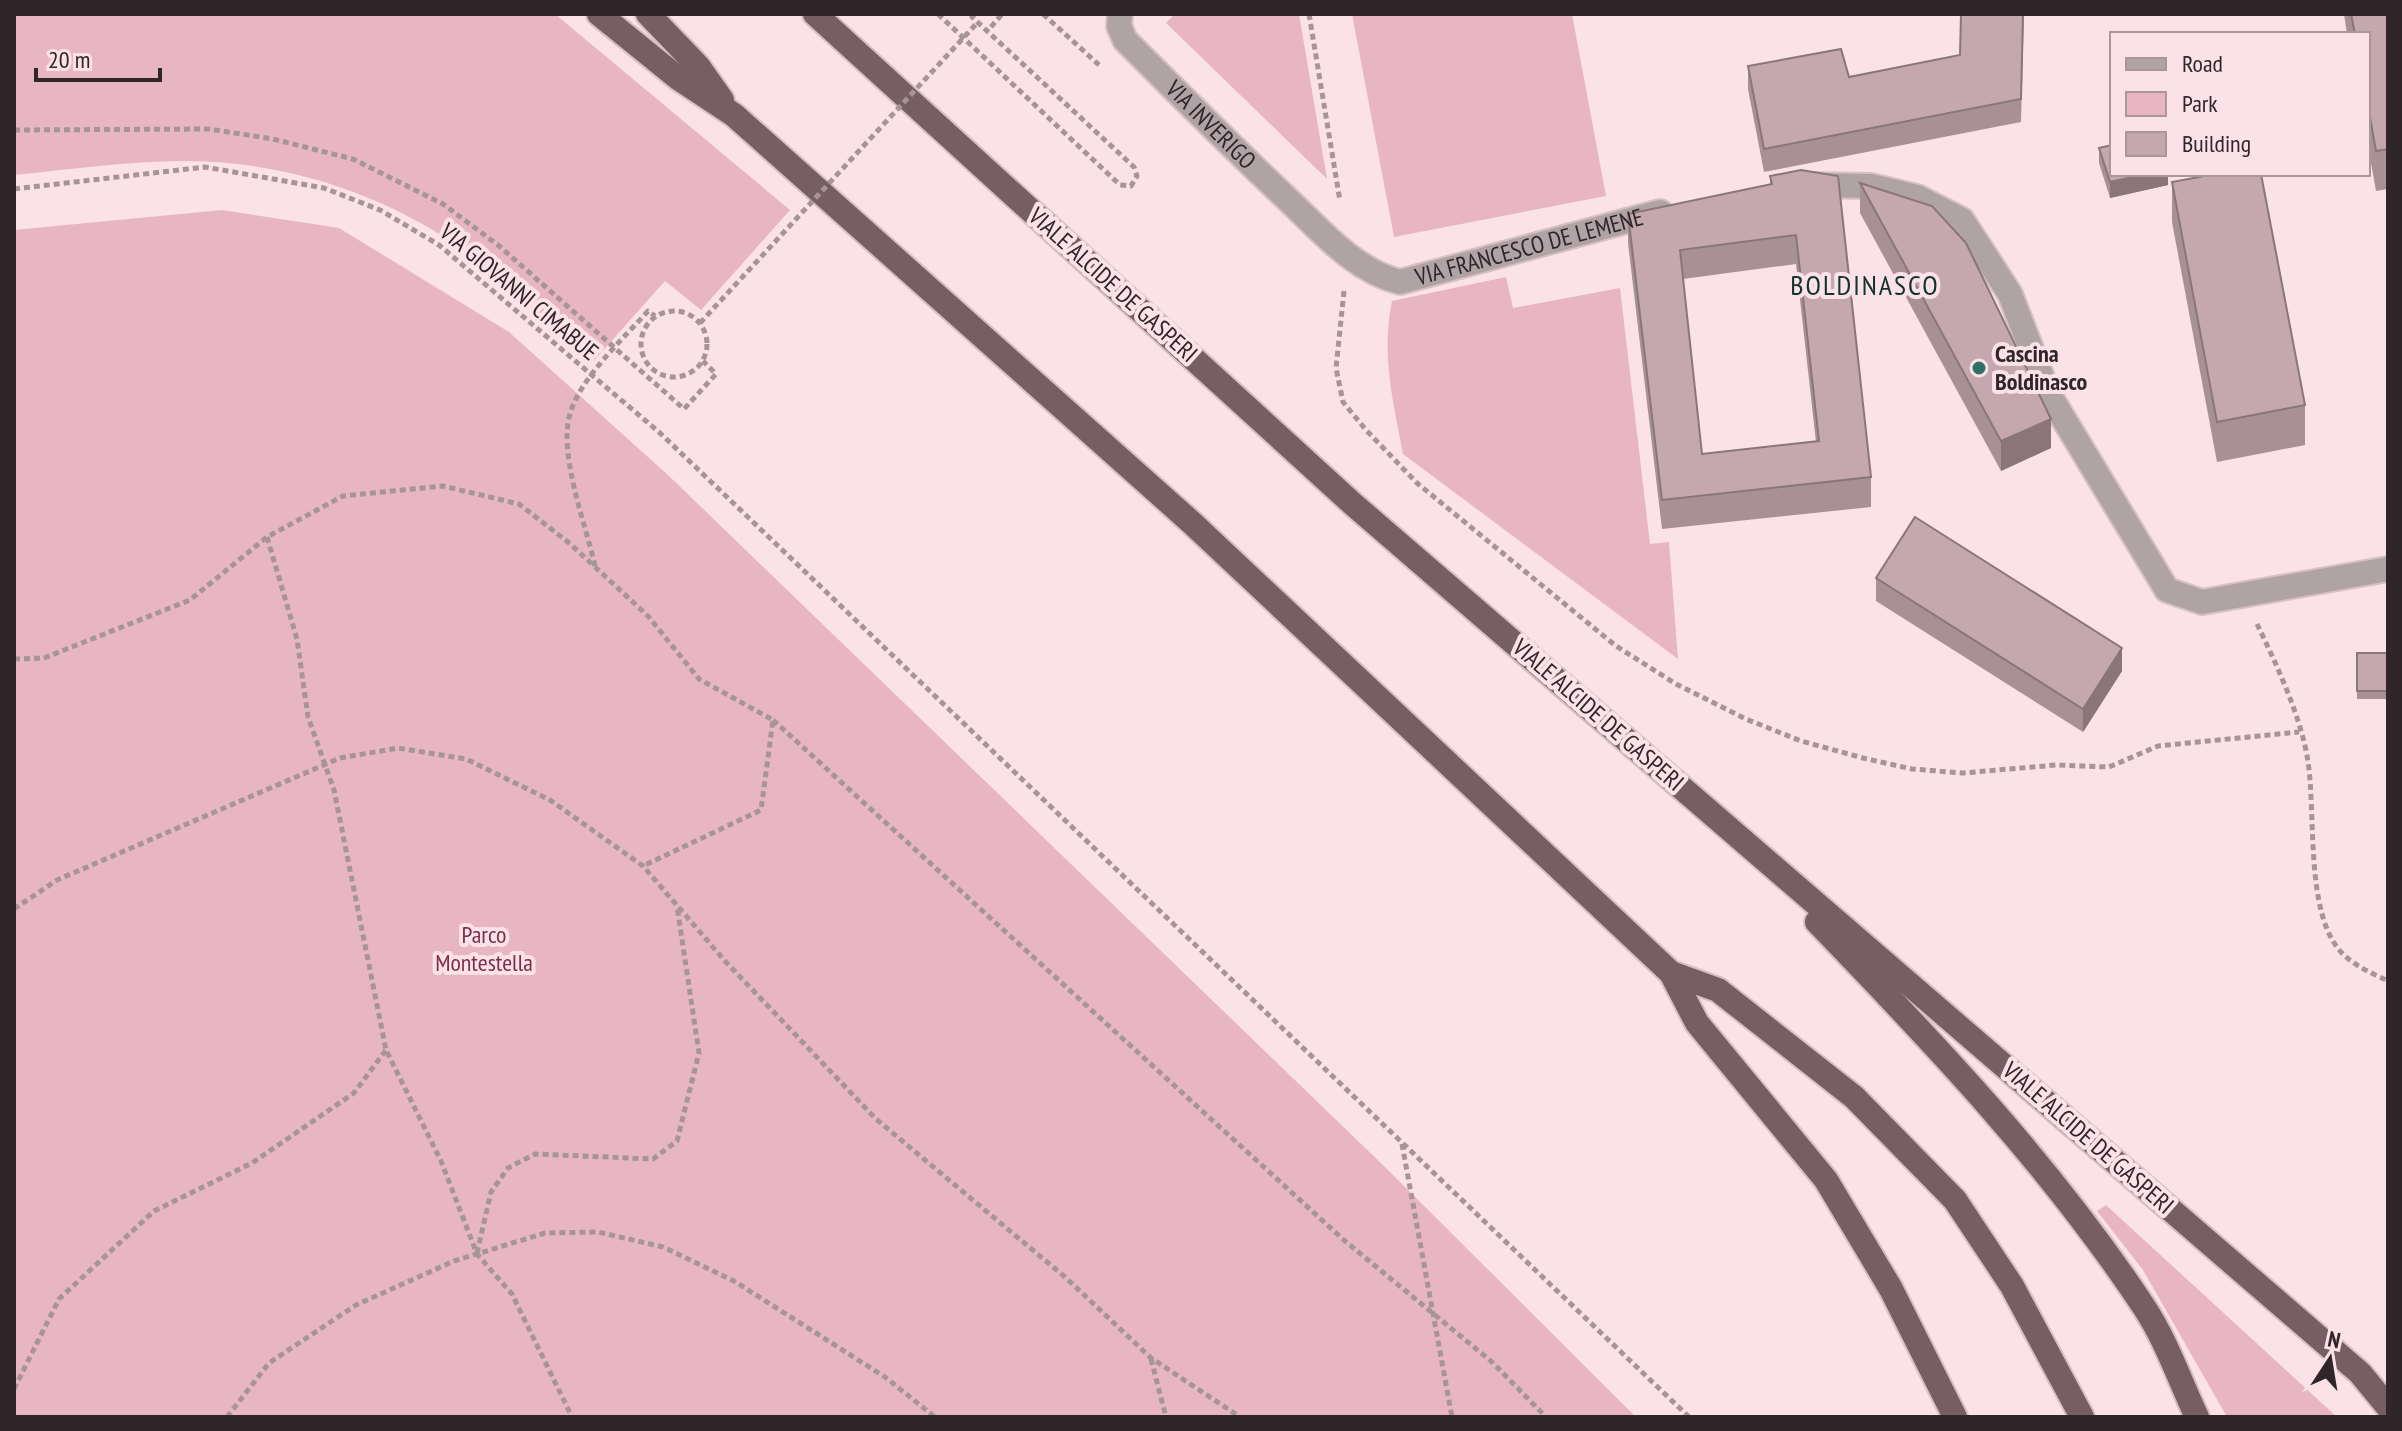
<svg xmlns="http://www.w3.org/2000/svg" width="2402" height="1431" viewBox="0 0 2402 1431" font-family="'PT Sans Narrow',sans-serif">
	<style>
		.green { fill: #e8b6c3 }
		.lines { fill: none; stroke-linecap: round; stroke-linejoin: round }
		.minor-casing { stroke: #d6c0c5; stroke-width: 28 }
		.trunk-casing { stroke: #d6c0c5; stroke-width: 28 }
		.path { stroke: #a79498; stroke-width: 5; stroke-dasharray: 6 4; stroke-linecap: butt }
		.minor { stroke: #b0a3a6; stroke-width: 24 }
		.trunk { stroke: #775e65; stroke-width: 24 }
		.path-bridge { stroke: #a79498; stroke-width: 5; stroke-dasharray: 6 4; stroke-linecap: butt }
		.wall { fill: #a99096; fill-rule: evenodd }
		.shaded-wall { fill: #8a767a }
		.building { fill: #c5a8af; stroke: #8a767a; stroke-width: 2; fill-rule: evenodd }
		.poi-dot { fill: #2d7267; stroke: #fbe2e8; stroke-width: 3 }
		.labels { text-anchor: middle; stroke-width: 8; stroke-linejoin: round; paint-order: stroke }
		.street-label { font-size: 24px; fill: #302528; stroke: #fbe2e8 }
		.poi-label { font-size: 24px; font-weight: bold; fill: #302528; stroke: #fbe2e8; text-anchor: start }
		.park-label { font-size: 24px; fill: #7c2e49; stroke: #fbe2e8 }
		.quarter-label { font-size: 28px; letter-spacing: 2px; fill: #12332d; stroke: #fbe2e8 }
	</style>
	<rect width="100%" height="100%" fill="#fbe2e8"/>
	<g class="green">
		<path d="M14 14H555L790 210 701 310 665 281 591 364C551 327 512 287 469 254 390 196 289 162 190 161 131 161 72 169 14 175Z"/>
		<polygon points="1175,14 1299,14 1327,179 1166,23"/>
		<polygon points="1352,14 1572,14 1606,196 1394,237"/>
		<polygon points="222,210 339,228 509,332 668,475 1387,1169 1636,1417 14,1417 14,230"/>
		<path d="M1506 277 1513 308 1620 288 1650 544 1669 542 1678 659 1403 454C1393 401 1381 355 1392 301Z"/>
		<polygon points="2106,1205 2337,1417 2227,1417 2143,1270 2097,1211"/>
	</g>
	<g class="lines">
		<defs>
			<g id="minor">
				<path id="s1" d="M1120 14 1119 26 1125 40C1177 92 1229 144 1283 195 1318 227 1352 270 1400 282L1660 212"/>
				<polyline points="1806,185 1871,186 1917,197 1962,220 2010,294 2048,393 2167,590 2202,602 2388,569"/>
			</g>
			<g id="trunk">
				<polyline points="599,14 678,78 734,115 1192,523 1671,973 1697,1023 1826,1180 1891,1289 1955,1417"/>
				<polyline points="648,14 698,66 722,100"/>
				<polyline points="815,14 1354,505 2360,1373 2388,1407"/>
				<path d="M1817 922C1934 1043 2051 1166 2144 1307 2166 1340 2180 1381 2197 1417"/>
				<polyline points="1671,973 1718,990 1854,1097 1955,1200 2012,1286 2082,1417"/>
			</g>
		</defs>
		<use href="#minor" class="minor-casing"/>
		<use href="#trunk" class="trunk-casing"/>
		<g class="path">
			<polyline points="938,14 1120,185 1131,186 1137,176 1134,167 972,17 975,14"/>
			<polyline points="1043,14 1099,65"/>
			<polyline points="1309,14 1340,201"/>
			<polyline points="991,27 1002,14"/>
			<polyline points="14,130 209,129 273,139 353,159 443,204 498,245 684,409 716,374 703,361"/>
			<polyline points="14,189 205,167 324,188 380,210 439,245 660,433 1689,1417"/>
			<polyline points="1344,291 1336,368 1343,402 1366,430 1417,483 1616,646 1676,684 1746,719 1801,741 1863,758 1912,769 1963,773 2056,765 2109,767 2158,746 2299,732"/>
			<circle cx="674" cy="344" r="33"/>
			<polyline points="267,537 297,639 308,717 334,790 386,1050 441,1161 477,1254 512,1294 572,1417"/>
			<path d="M595 566C586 525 558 454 570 414 580 378 624 338 648 311L655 316"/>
			<path d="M2257 624C2276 663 2302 719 2308 762 2316 814 2305 913 2341 952 2354 966 2372 973 2388 981"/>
			<polyline points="14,659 44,658 190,600 267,537 343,496 443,486 519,504 568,542 648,616 699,679 773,720 761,810 643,866"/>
			<polyline points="773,720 1345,1241 1492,1362 1546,1417"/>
			<polyline points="14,909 57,880 340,758 398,748 466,759 550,800 643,866 725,961 876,1119 1065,1277 1151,1358 1240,1417"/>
			<polyline points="1402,1144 1452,1417"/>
			<polyline points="477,1253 491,1192 508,1168 535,1154 653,1159 677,1141 699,1053 677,906"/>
			<polyline points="1151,1359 1166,1417"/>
			<polyline points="14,1389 59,1299 154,1211 252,1163 354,1093 386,1050"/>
			<polyline points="227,1417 269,1363 356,1305 454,1261 545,1233 598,1232 663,1247 734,1281 885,1377 935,1417"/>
		</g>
		<use href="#minor" class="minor"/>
		<use href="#trunk" class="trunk"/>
		<polyline class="path-bridge" points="700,323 978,22"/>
	</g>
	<g class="wall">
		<polygon points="2024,14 2021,122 1764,172 1748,89 1748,66 1849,77 1960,55"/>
		<polygon points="2344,14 2388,14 2388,189 2376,191 2368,146 2368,34 2347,34"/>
		<polygon points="2099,148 2168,174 2168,185 2110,198 2099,163"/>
		<path d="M1801 170 1871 477V507L1662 529 1628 243V214L1770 185V176ZM1796 264 1816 442 1702 454 1683 279Z"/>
		<polygon points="2172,182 2305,405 2305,445 2217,462 2172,222"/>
		<polygon points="1860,183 2051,448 2001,471 1860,213"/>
		<polygon points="1876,578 2122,671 2083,732 1876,601"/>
		<rect x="2357" y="653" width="31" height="46"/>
	</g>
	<g class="shaded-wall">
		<polygon points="2146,174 2168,174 2168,185 2110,198 2110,182"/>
		<polygon points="2051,419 2051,448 2001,471 2001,441"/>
		<polygon points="2122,648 2122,671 2083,732 2083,709"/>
	</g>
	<g class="building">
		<polygon points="1961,14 2023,14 2021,99 1764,149 1748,66 1841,49 1849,77 1960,55"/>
		<polygon points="2351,14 2388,14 2388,149 2376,151 2368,106 2368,34 2355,34"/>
		<polygon points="2112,145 2112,174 2146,174 2110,182 2099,148"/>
		<path d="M1801 170 1838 176 1871 477 1662 500 1628 214 1772 184 1770 176ZM1796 235 1819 441 1702 454 1680 250Z"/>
		<polygon points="2215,174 2261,174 2305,405 2217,422 2172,182"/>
		<polygon points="1860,183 1932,206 1966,243 2051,419 2001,441"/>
		<polygon points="1915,517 2122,648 2083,709 1876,578"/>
		<rect x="2357" y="653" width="31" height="38"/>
	</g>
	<circle class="poi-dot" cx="1979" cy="368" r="8"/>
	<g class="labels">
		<g class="street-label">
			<text dy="8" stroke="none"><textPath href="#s1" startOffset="148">VIA INVERIGO</textPath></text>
			<text dy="8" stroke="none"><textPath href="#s1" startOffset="530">VIA FRANCESCO DE LEMENE</textPath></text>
			<text transform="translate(1113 285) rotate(42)" y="8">VIALE ALCIDE DE GASPERI</text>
			<text transform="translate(519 292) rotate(40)" y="8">VIA GIOVANNI CIMABUE</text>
			<text transform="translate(1598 715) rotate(41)" y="8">VIALE ALCIDE DE GASPERI</text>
			<text transform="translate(2088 1138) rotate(41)" y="8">VIALE ALCIDE DE GASPERI</text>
		</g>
		<g class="poi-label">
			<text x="1995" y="362">Cascina<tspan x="1995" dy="28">Boldinasco</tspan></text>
		</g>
		<g class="park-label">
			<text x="484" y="943">Parco<tspan x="484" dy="28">Montestella</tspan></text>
		</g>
		<g class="quarter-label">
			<text x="1865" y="295">BOLDINASCO</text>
		</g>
	</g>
	<rect width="2402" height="1431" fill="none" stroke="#302528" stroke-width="32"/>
	<rect x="2110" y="32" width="260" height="144" fill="#fbe2e8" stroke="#aa969b" stroke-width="2"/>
	<rect x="2126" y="58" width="40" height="12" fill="#b0a3a6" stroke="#aa969b" stroke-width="2"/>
	<text x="2182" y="72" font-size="24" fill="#302528">Road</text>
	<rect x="2126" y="92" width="40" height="24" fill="#e8b6c3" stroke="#aa969b" stroke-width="2"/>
	<text x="2182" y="112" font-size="24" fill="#302528">Park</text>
	<rect x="2126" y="132" width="40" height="24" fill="#c5a8af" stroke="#aa969b" stroke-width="2"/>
	<text x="2182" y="152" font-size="24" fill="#302528">Building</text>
	<g transform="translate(2330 1359) rotate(12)" stroke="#fbe2e8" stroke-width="6" paint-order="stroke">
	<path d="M0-6L14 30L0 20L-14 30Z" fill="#302528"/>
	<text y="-12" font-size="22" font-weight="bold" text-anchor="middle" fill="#302528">N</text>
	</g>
	<path d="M36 68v12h124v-12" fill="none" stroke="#302528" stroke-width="4"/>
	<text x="48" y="68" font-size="24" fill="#302528" stroke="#fbe2e8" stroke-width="6" paint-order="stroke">20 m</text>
</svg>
